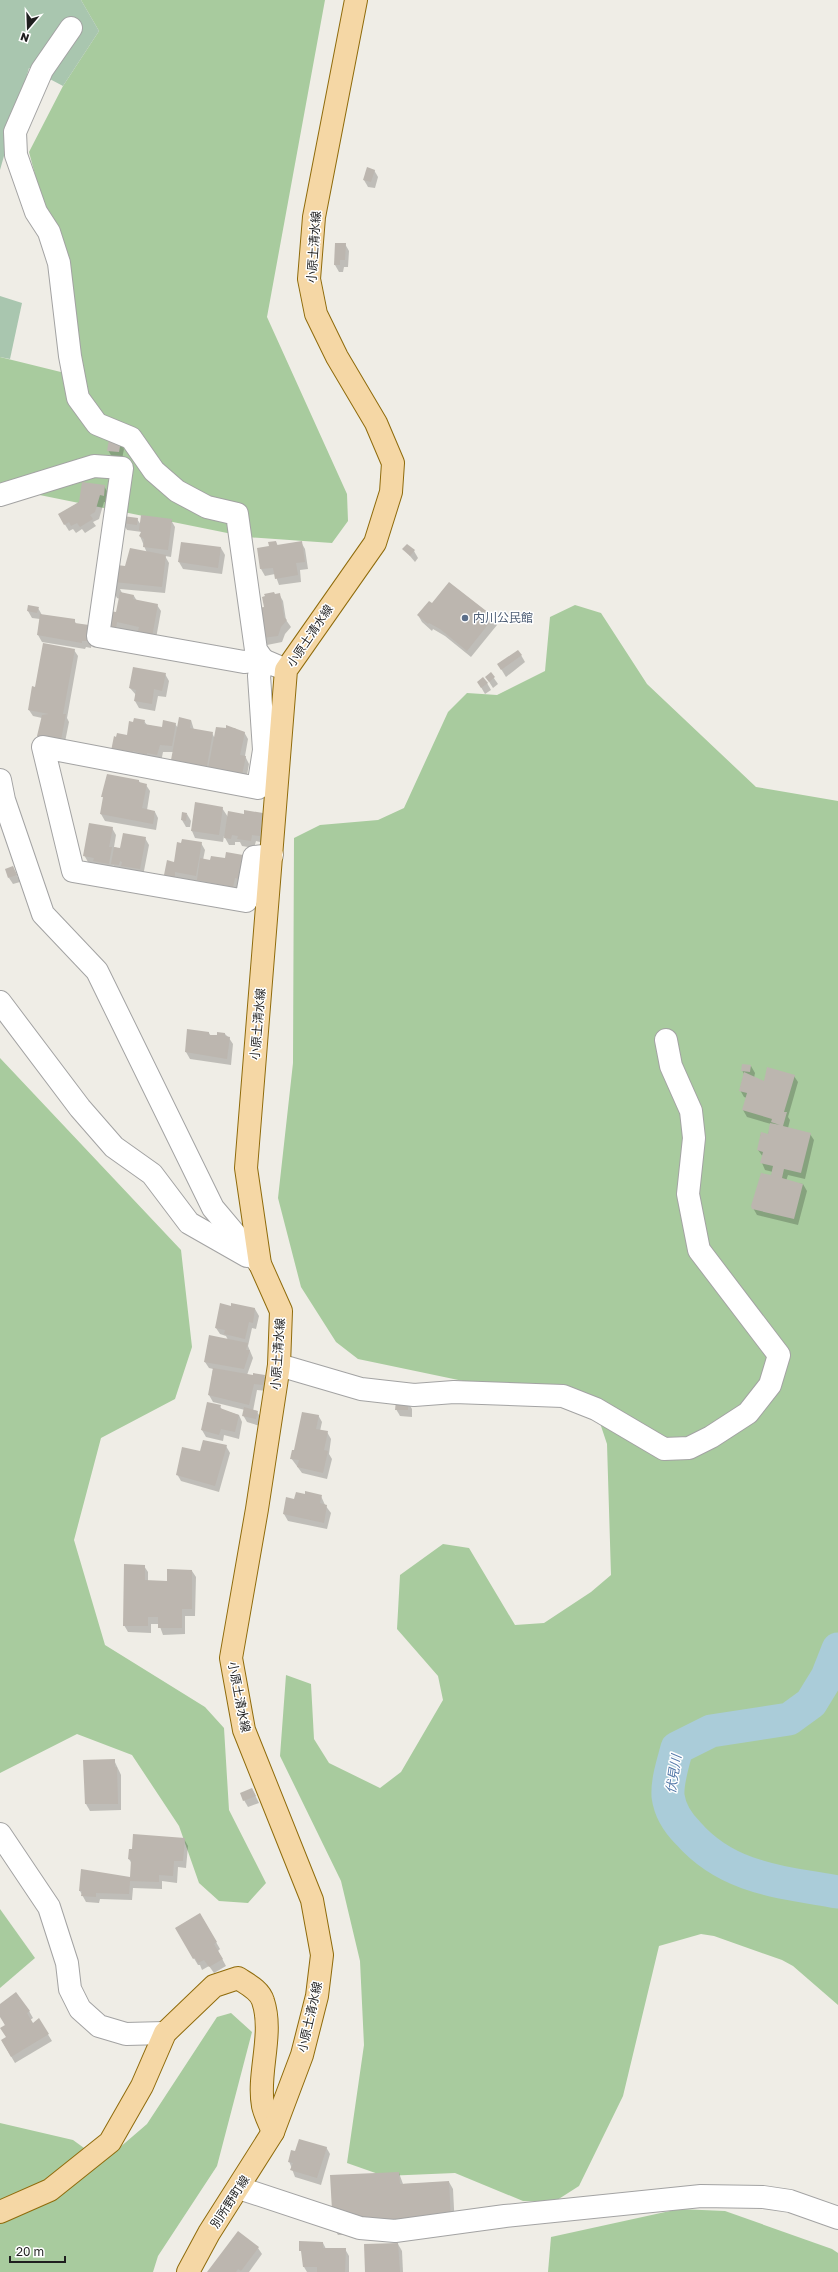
<svg xmlns="http://www.w3.org/2000/svg" width="838" height="2272" viewBox="0 0 838 2272" font-family="'Golos Text','Noto Sans JP',sans-serif">
	<style>
		.forest { fill: #a8cb9e }
		.cemetery { fill: #a9c6af }
		.shadow { fill: #0003 }
		.lines { fill: none; stroke-linecap: round; stroke-linejoin: round }
		.river { stroke: #aaccd9; stroke-width: 33 }
		.building { fill: #bcb6af }
		.minor-casing { stroke: #a3a3a3; stroke-width: 24 }
		.major-casing { stroke: #8f6b0b; stroke-width: 24 }
		.minor { stroke: #fff; stroke-width: 22 }
		.major { stroke: #f5d7a5; stroke-width: 22 }
		.service-dot { fill: #5c6f8a; stroke: #fff; stroke-width: 1.5 }
		.labels { text-anchor: middle; stroke-width: 3; stroke-linejoin: round; paint-order: stroke }
		.street-label { font-size: 12px; fill: #1f1f1f; stroke: #fff }
		.service-label { font-size: 12px; fill: #4e5e75; stroke: #fff; text-anchor: start }
		.water-label { font-size: 13px; font-style: italic; fill: #5278a8; stroke: #fff }
	</style>
	<rect width="100%" height="100%" fill="#efede6"/>
	<g class="forest">
		<polygon points="81,0 325,0 267,317 347,494 348,521 332,543 247,537 0,487 0,357 73,375 51,234 29,152 63,86 99,31"/>
		<polygon points="575,605 601,613 647,684 756,787 838,801 838,2005 793,1966 782,1960 714,1936 701,1934 659,1946 623,2096 579,2186 554,2202 523,2201 455,2173 384,2176 347,2163 364,2045 360,1961 341,1881 280,1756 286,1675 311,1684 314,1739 329,1763 380,1788 401,1772 443,1700 438,1676 397,1629 400,1575 443,1544 469,1548 515,1625 544,1623 591,1592 611,1575 607,1444 598,1417 468,1382 358,1359 336,1342 301,1287 278,1198 293,1063 294,838 320,825 378,820 404,808 448,712 467,693 497,695 545,671 550,617"/>
		<polygon points="0,1058 181,1250 192,1347 175,1399 101,1438 74,1540 105,1645 205,1707 224,1728 229,1810 266,1883 248,1903 219,1901 199,1883 179,1826 132,1755 77,1734 0,1773"/>
		<polygon points="0,1909 35,1958 0,1988"/>
		<polygon points="231,2013 252,2032 217,2166 158,2256 153,2272 0,2272 0,2123 73,2140 84,2148 89,2160 104,2161 147,2124 217,2017"/>
		<polygon points="679,2209 725,2211 832,2249 838,2253 838,2272 548,2272 551,2237"/>
	</g>
	<g class="cemetery">
		<polygon points="0,0 81,0 99,31 63,86 29,68 0,170"/>
		<polygon points="0,296 22,303 10,359 0,357"/>
	</g>
	<g class="shadow">
		<polygon points="374,170 378,177 375,188 368,187 364,180"/>
		<polygon points="345,244 349,251 348,267 344,267 343,272 339,272 335,265"/>
		<polygon points="120,442 124,449 122,459 112,457 108,450"/>
		<polygon points="104,486 108,493 107,502 104,502 99,519 93,522 96,526 85,533 82,529 76,533 73,529 69,531 59,515"/>
		<polygon points="137,519 141,525 171,520 175,527 171,557 165,556 169,563 165,593 120,589 122,593 134,596 137,601 157,605 161,611 155,644 138,632 121,629 119,639 113,633 120,599 117,598 114,592 114,585 117,585 115,582 126,567 147,553 140,536 142,532 127,530 123,523"/>
		<polygon points="276,542 278,546 301,542 305,549 308,569 300,570 301,582 279,585 275,574 265,576 261,569 258,549 270,547"/>
		<polygon points="221,548 225,555 222,574 183,569 179,562"/>
		<polygon points="404,549 414,551 418,558 415,562"/>
		<polygon points="279,594 283,601 286,620 291,627 285,634 282,642 267,645 263,638 266,597"/>
		<polygon points="432,604 493,618 497,625 471,657 445,636 433,629 432,631 422,622 418,615"/>
		<polygon points="38,608 42,615 74,620 77,625 93,633 91,648 86,647 85,649 42,642 38,635 40,619 32,618 28,611"/>
		<polygon points="74,650 78,656 67,718 69,722 64,747 42,743 38,736 42,718 33,716 29,710 36,688"/>
		<polygon points="521,655 525,662 506,677 498,664"/>
		<polygon points="165,674 169,681 166,697 158,696 155,711 139,708 135,701 136,695 130,688"/>
		<polygon points="491,674 498,684 493,688 486,677"/>
		<polygon points="478,682 487,683 491,690 485,694"/>
		<polygon points="191,720 194,730 212,733 215,739 217,728 235,728 237,731 244,732 248,739 245,756 249,764 246,781 176,767 172,760 174,752 163,752 161,762 129,760 128,736 134,723 144,721 147,725 163,728 175,724 178,728"/>
		<polygon points="139,781 140,783 146,785 150,791 147,810 155,812 158,818 156,830 105,821 101,814 104,799 102,796"/>
		<polygon points="222,808 228,817 263,814 267,821 264,843 256,841 254,848 242,846 240,842 235,842 235,845 229,845 224,836 223,842 195,838 192,831"/>
		<polygon points="187,814 191,821 190,827 186,827 182,820"/>
		<polygon points="112,828 116,835 114,847 121,849 145,838 149,845 143,876 126,872 124,868 123,872 116,871 113,865 112,870 88,862 84,855"/>
		<polygon points="201,843 205,850 203,860 211,861 243,855 246,862 237,893 169,882 165,875 175,863"/>
		<polygon points="13,867 20,882 13,884 9,878"/>
		<polygon points="209,1033 211,1036 217,1037 225,1034 229,1038 233,1044 231,1065 190,1059 186,1052"/>
		<polygon points="751,1066 755,1073 754,1078 764,1082 794,1076 798,1082 788,1117 790,1120 788,1128 810,1134 814,1140 805,1179 788,1175 786,1181 803,1184 807,1191 798,1225 757,1215 753,1208 773,1172 765,1170 762,1163 763,1157 758,1150 761,1134 768,1135 771,1124 747,1117 743,1110 747,1098 744,1097 740,1090 744,1074 742,1070"/>
		<polygon points="232,1304 255,1309 259,1316 256,1329 252,1328 248,1346 253,1358 247,1375 264,1376 268,1383 267,1391 257,1390 253,1411 257,1412 261,1418 260,1426 247,1422 243,1415 245,1410 213,1402 209,1395 213,1369 209,1368 205,1362 228,1340 226,1336 220,1334 216,1328"/>
		<polygon points="408,1402 412,1409 412,1417 400,1416 396,1409"/>
		<polygon points="208,1403 220,1406 222,1410 239,1415 242,1422 239,1439 224,1435 223,1441 206,1437 202,1430"/>
		<polygon points="318,1415 322,1422 320,1431 327,1432 331,1439 329,1454 332,1459 327,1479 302,1473 291,1458"/>
		<polygon points="226,1446 230,1453 219,1492 181,1481 177,1474 201,1452"/>
		<polygon points="305,1495 321,1496 325,1505 331,1513 327,1529 288,1521 284,1514 295,1500"/>
		<polygon points="144,1566 148,1572 148,1581 168,1582 192,1571 196,1577 195,1616 185,1616 185,1634 163,1635 159,1624 151,1624 151,1633 128,1632 124,1625"/>
		<polygon points="114,1760 121,1775 121,1810 90,1811 86,1804 84,1761"/>
		<polygon points="252,1789 259,1803 248,1807 244,1800"/>
		<polygon points="184,1839 188,1846 186,1868 178,1867 177,1883 162,1881 162,1889 133,1888 132,1900 100,1899 99,1903 86,1902 80,1891 82,1870 131,1878 132,1864 129,1859"/>
		<polygon points="200,1914 220,1949 218,1951 226,1966 214,1973 209,1966 202,1970 200,1965 198,1965 176,1928"/>
		<polygon points="0,2005 29,2011 33,2018 30,2020 32,2024 39,2020 52,2041 15,2063 2,2041 7,2037 7,2029 0,2015"/>
		<polygon points="326,2147 330,2154 321,2185 295,2177 289,2161 296,2152"/>
		<polygon points="399,2173 403,2184 449,2182 453,2189 455,2228 338,2235 334,2228"/>
		<polygon points="323,2243 326,2249 345,2249 349,2256 349,2272 307,2272 304,2267"/>
		<polygon points="398,2244 402,2251 403,2272 366,2272"/>
		<polygon points="258,2248 262,2254 249,2272 209,2272"/>
	</g>
	<g class="lines">
		<path class="river" d="M838 1649 827 1677 811 1703 789 1719 711 1731 677 1748C673 1763 667 1781 668 1796 670 1811 678 1823 688 1833 728 1879 782 1882 838 1892"/>
	</g>
	<g class="building">
		<polygon points="367,167 375,170 371,182 363,180"/>
		<polygon points="335,243 346,243 345,260 340,260 340,265 334,265"/>
		<polygon points="109,439 121,441 119,452 107,451"/>
		<polygon points="82,482 105,485 104,496 100,495 95,512 90,515 93,519 80,527 77,523 71,526 69,522 64,525 58,514 79,502"/>
		<polygon points="141,515 172,519 168,550 143,547 144,539 139,536 141,532 139,530"/>
		<polygon points="123,516 138,518 137,525 122,523"/>
		<polygon points="276,541 277,545 302,541 305,562 296,563 298,575 275,579 273,568 260,569 257,548 269,546 268,542"/>
		<polygon points="181,542 221,547 218,568 178,562"/>
		<polygon points="407,544 415,550 410,556 402,549"/>
		<polygon points="130,548 166,555 162,587 114,582 117,565 125,566"/>
		<polygon points="449,582 494,617 467,651 440,629 429,623 428,624 417,615 429,601 432,603"/>
		<polygon points="120,592 134,595 133,599 158,604 152,637 137,634 139,627 117,622 115,634 107,626 110,611 116,612"/>
		<polygon points="274,592 275,594 280,593 284,617 287,620 281,627 278,636 262,638 257,608 264,607 262,597 265,596 264,594"/>
		<polygon points="28,605 39,607 37,613 27,611"/>
		<polygon points="40,614 75,619 75,623 89,625 87,641 82,641 82,643 37,635"/>
		<polygon points="43,643 75,649 63,714 66,714 61,740 37,736 42,715 49,714 28,710 32,686 35,687"/>
		<polygon points="518,650 522,655 501,670 497,664"/>
		<polygon points="133,667 166,673 162,691 154,689 152,704 134,701 136,690 129,688"/>
		<polygon points="491,672 495,677 489,682 485,677"/>
		<polygon points="483,677 488,683 481,688 477,682"/>
		<polygon points="179,717 191,720 190,728 213,732 207,766 171,760"/>
		<polygon points="134,718 145,720 144,724 162,727 163,720 176,723 172,746 160,745 157,755 147,753 147,755 133,751 132,753 111,751 114,736 116,737 117,733 127,735 129,721 133,722"/>
		<polygon points="226,725 245,732 240,755 246,756 242,775 208,769 216,727 226,728"/>
		<polygon points="107,774 139,780 139,782 147,784 142,808 155,811 153,824 100,814 103,797 101,797"/>
		<polygon points="195,802 223,807 219,835 191,831"/>
		<polygon points="244,810 263,813 260,836 252,835 251,841 237,839 238,836 232,835 231,839 224,838 228,811 244,814"/>
		<polygon points="182,812 187,813 186,821 181,820"/>
		<polygon points="89,823 113,827 109,847 112,847 109,864 93,861 94,858 83,856"/>
		<polygon points="123,833 146,837 140,869 121,866 122,862 120,861 119,865 111,864 114,847 120,848"/>
		<polygon points="182,839 202,842 196,876 175,872 175,877 164,875 167,860 174,862 177,842 181,843"/>
		<polygon points="226,852 243,855 239,879 235,878 233,887 197,880 200,858 210,860 211,856 225,858"/>
		<polygon points="13,866 17,875 8,878 5,869"/>
		<polygon points="187,1029 209,1032 209,1035 217,1035 217,1032 225,1033 225,1036 230,1037 227,1059 185,1052"/>
		<polygon points="742,1064 751,1065 750,1072 741,1071"/>
		<polygon points="767,1067 795,1075 784,1112 787,1112 783,1126 811,1133 801,1173 784,1169 782,1178 803,1184 794,1219 752,1209 751,1206 761,1173 771,1175 773,1166 760,1163 763,1152 757,1150 761,1132 768,1134 770,1123 780,1125 771,1122 772,1119 742,1110 747,1093 739,1091 744,1072 764,1081"/>
		<polygon points="220,1303 231,1306 231,1303 255,1308 253,1323 249,1322 245,1339 224,1334 225,1330 215,1328"/>
		<polygon points="209,1335 248,1343 246,1350 250,1350 244,1369 204,1362"/>
		<polygon points="213,1368 253,1375 253,1373 265,1375 263,1385 254,1384 249,1405 208,1395"/>
		<polygon points="396,1401 408,1401 408,1410 395,1410"/>
		<polygon points="207,1402 221,1405 220,1408 239,1415 235,1432 221,1429 219,1435 201,1430"/>
		<polygon points="244,1407 258,1411 256,1419 242,1416"/>
		<polygon points="302,1412 319,1415 316,1429 328,1431 324,1450 328,1451 323,1473 297,1467 299,1460 290,1459 292,1450 294,1450"/>
		<polygon points="203,1440 227,1445 215,1486 176,1475 182,1447 200,1451"/>
		<polygon points="305,1491 322,1495 320,1503 327,1505 324,1523 283,1514 286,1497 294,1499 296,1492 305,1494"/>
		<polygon points="124,1564 145,1565 145,1580 167,1581 167,1569 192,1570 192,1609 182,1609 182,1628 158,1628 158,1617 148,1617 148,1626 123,1626"/>
		<polygon points="115,1759 115,1767 117,1767 118,1804 85,1804 83,1760"/>
		<polygon points="252,1788 256,1796 243,1801 240,1793"/>
		<polygon points="133,1834 185,1838 183,1861 174,1861 173,1876 159,1875 159,1882 130,1881 129,1894 96,1893 96,1897 81,1896 82,1891 79,1891 81,1869 130,1877 131,1860 128,1859 129,1849 132,1849"/>
		<polygon points="200,1913 217,1942 214,1944 223,1959 209,1967 204,1960 198,1963 195,1958 193,1959 175,1928"/>
		<polygon points="16,1992 30,2011 27,2013 33,2023 39,2018 49,2034 11,2057 1,2040 6,2037 0,2028 5,2025 0,2017 0,2004"/>
		<polygon points="299,2139 327,2147 317,2178 290,2170 293,2163 288,2162 291,2150 295,2151"/>
		<polygon points="399,2172 400,2184 449,2181 451,2221 333,2228 330,2175"/>
		<polygon points="238,2231 259,2247 241,2271 238,2269 236,2272 207,2272"/>
		<polygon points="299,2241 323,2242 323,2248 346,2248 345,2272 317,2272 317,2267 303,2267 301,2251 299,2251"/>
		<polygon points="398,2243 400,2272 365,2272 364,2244"/>
	</g>
	<g class="lines">
		<defs>
			<g id="minor">
				<polyline points="71,28 42,70 15,132 16,155 36,212 49,232 59,263 70,356 78,398 97,424 131,438 154,471 177,491 207,507 237,514 256,650 263,660"/>
				<polyline points="0,495 94,466 122,468 98,636 244,662 263,660"/>
				<polyline points="0,780 4,800 43,914 97,971 213,1208 260,1264"/>
				<polyline points="272,855 254,857 246,901 73,871 43,747 258,788 264,750 259,676 263,660 277,666"/>
				<polyline points="0,1002 80,1108 114,1147 152,1174 189,1223 247,1256"/>
				<polyline points="279,1365 361,1389 414,1395 454,1392 563,1396 596,1409 664,1449 689,1448 711,1437 748,1413 770,1385 779,1355 699,1250 688,1194 694,1138 691,1111 671,1066 666,1040"/>
				<polyline points="0,1834 49,1907 67,1963 70,1989 80,2009 99,2026 126,2034 165,2033"/>
				<polyline points="239,2188 360,2228 395,2231 505,2216 701,2196 763,2197 790,2201 838,2218"/>
			</g>
			<g id="major">
				<path d="M0 2212 50 2190 110 2142 142 2086 165 2033 214 1986 238 1978C247 1984 260 1990 263 2001 274 2034 257 2074 263 2106 265 2115 270 2124 273 2132"/>
				<polyline points="188,2272 209,2233 273,2132 302,2055 317,1996 322,1955 312,1900 244,1730 231,1658 257,1509 279,1365 281,1311 260,1264 246,1168 286,670 375,543 391,492 393,463 376,423 337,357 316,314 309,279 314,217 356,0"/>
			</g>
		</defs>
		<use href="#minor" class="minor-casing"/>
		<use href="#major" class="major-casing"/>
		<use href="#minor" class="minor"/>
		<use href="#major" class="major"/>
	</g>
	<circle class="service-dot" cx="465" cy="618" r="4"/>
	<g class="labels">
		<g class="street-label">
			<text transform="translate(314 247) rotate(-86)" y="4">小原土清水線</text>
			<text transform="translate(310 636) rotate(-56)" y="4">小原土清水線</text>
			<text transform="translate(258 1024) rotate(-85)" y="4">小原土清水線</text>
			<text transform="translate(278 1354) rotate(-86)" y="4">小原土清水線</text>
			<text transform="translate(239 1697) rotate(79)" y="4">小原土清水線</text>
			<text transform="translate(310 2017) rotate(-77)" y="4">小原土清水線</text>
			<text transform="translate(230 2202) rotate(-57)" y="4">別所野町線</text>
		</g>
		<g class="service-label">
			<text x="473" y="622">内川公民館</text>
		</g>
		<g class="water-label">
			<text transform="translate(673 1774) rotate(-81)" y="5">伏見川</text>
		</g>
	</g>
	<g transform="translate(28 28) rotate(199)" stroke="#ffffff" stroke-width="3" paint-order="stroke">
	<path d="M0-3L7 15L0 10L-7 15Z" fill="#1f1f1f"/>
	<text y="-6" font-size="11" font-weight="bold" text-anchor="middle" fill="#1f1f1f">N</text>
	</g>
	<path d="M10 2256v6h55v-6" fill="none" stroke="#1f1f1f" stroke-width="2"/>
	<text x="16" y="2256" font-size="12" fill="#1f1f1f" stroke="#ffffff" stroke-width="3" paint-order="stroke">20 m</text>
</svg>
